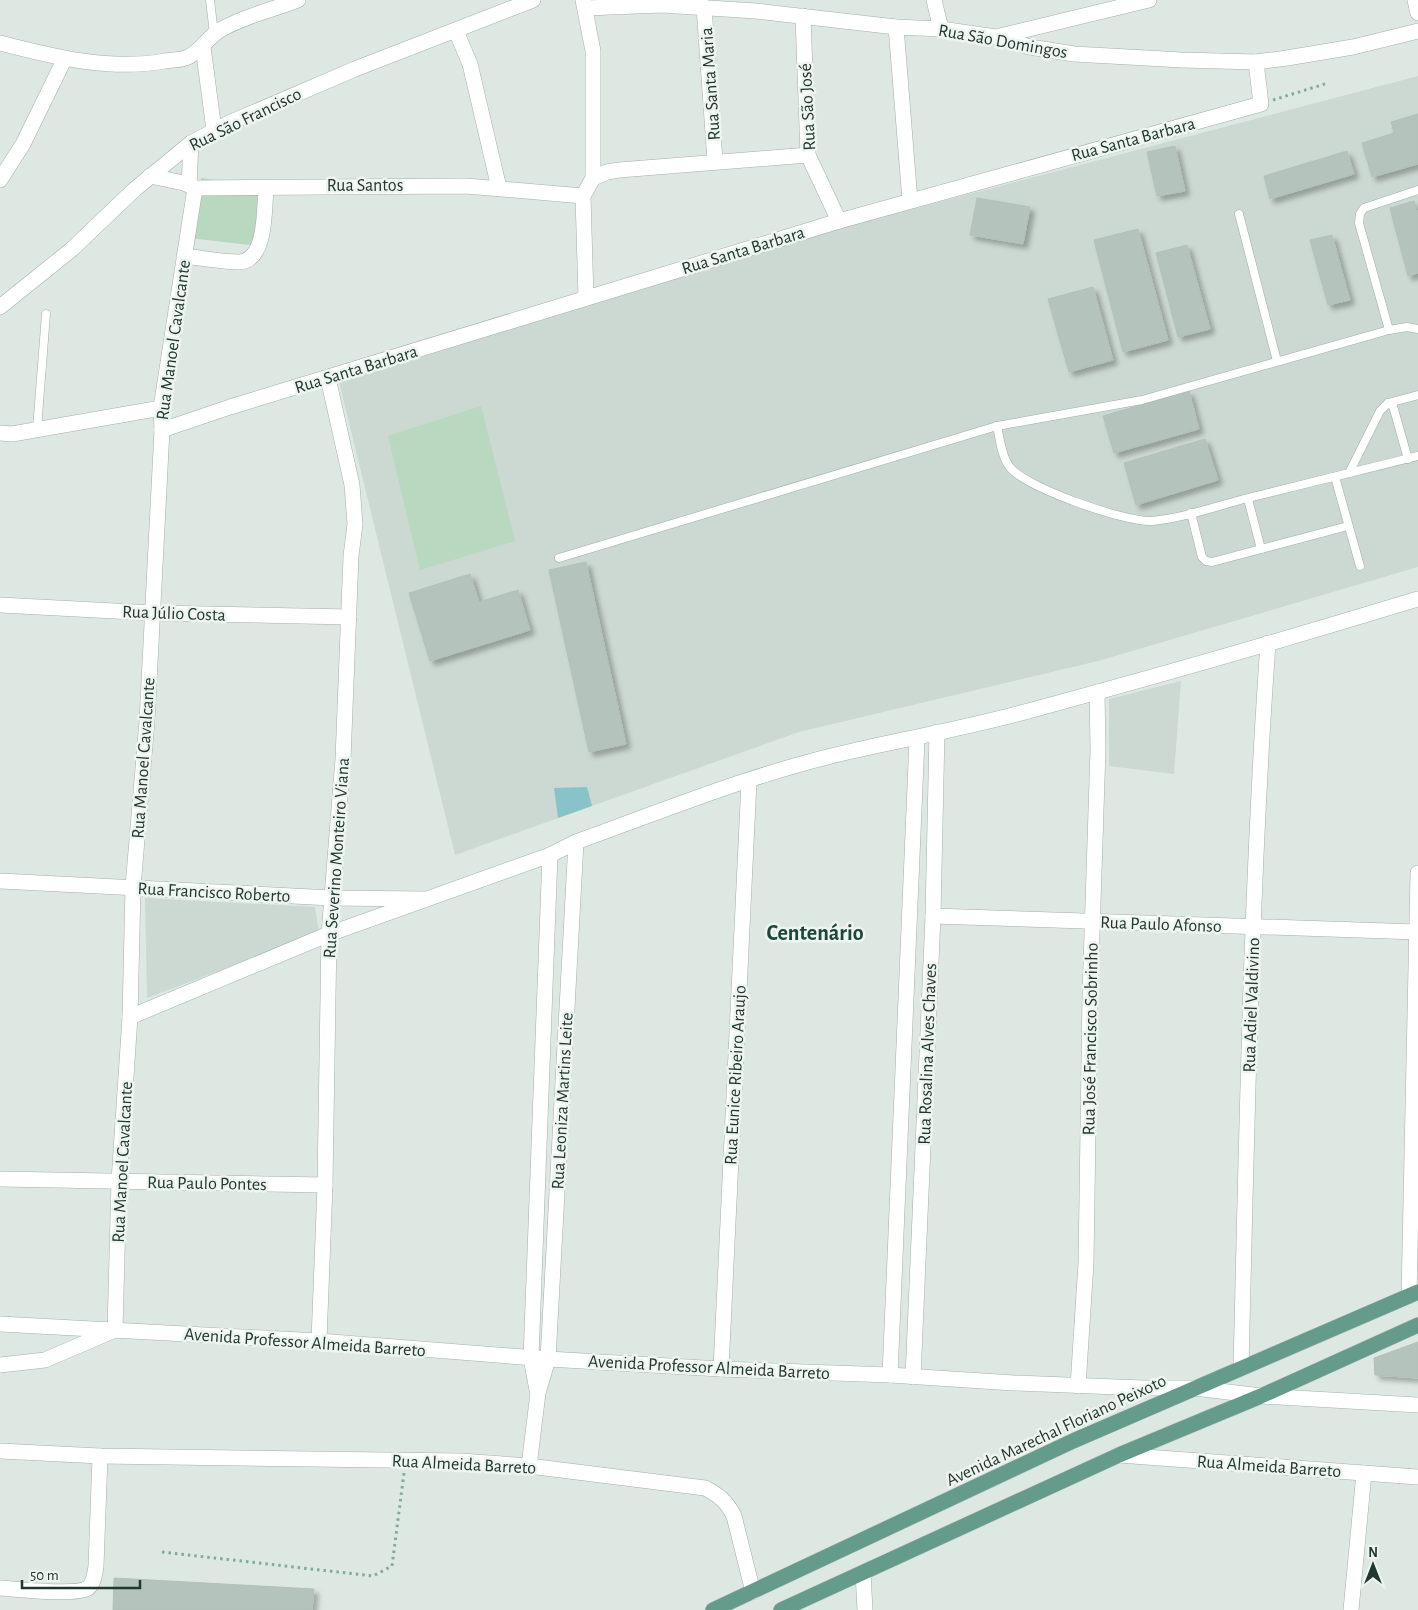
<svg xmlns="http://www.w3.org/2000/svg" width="1418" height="1610" viewBox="0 0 1418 1610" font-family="'Alegreya Sans',sans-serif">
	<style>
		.built { fill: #ccd8d2 }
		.green { fill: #b8d8bf }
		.water { fill: #89c3ca }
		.building { fill: #b4c3bc; stroke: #b1c1ba; filter: url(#shadow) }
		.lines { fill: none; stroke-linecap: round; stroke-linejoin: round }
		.lane-casing { stroke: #a2afaa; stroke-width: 9 }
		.street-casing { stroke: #a2afaa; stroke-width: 16 }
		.secondary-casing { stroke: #9eb3ab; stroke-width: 16 }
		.primary-casing { stroke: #bcc3c1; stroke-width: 16 }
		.path { stroke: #80aa9b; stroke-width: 3; stroke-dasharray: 2.5 4; stroke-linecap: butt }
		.lane { stroke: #fff; stroke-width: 8 }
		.street { stroke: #fff; stroke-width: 15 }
		.secondary { stroke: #fff; stroke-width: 15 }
		.primary { stroke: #659b8b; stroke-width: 15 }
		.labels { text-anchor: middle; stroke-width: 5; stroke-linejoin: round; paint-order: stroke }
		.street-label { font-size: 18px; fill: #213730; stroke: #eef5f1 }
		.district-label { font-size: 22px; font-weight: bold; fill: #1e473b; stroke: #eef5f1 }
	</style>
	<defs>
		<filter id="shadow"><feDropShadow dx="4.5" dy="4.5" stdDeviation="2.5" flood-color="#0004"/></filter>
	</defs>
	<rect width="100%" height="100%" fill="#dee8e3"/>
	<g class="built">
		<polygon points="1418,76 1418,567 1098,661 799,732 455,855 339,382 802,238"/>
		<polygon points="1181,681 1174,774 1109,766 1109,699"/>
		<polygon points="145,898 315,907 319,933 147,998"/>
	</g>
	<g class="green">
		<polygon points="201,178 264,186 258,246 189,238"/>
		<polygon points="481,406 515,541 420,570 388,436"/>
	</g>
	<polygon class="water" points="587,787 592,806 558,818 554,788"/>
	<g class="building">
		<polygon points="1418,114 1418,164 1372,177 1362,143 1394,133 1391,122"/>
		<polygon points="1175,146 1185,191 1157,196 1147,152"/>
		<polygon points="1347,151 1354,174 1270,199 1264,176"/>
		<polygon points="977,198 1030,207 1023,244 970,235"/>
		<polygon points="1414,201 1418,215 1418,273 1408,276 1390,208"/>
		<polygon points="1138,229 1168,340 1123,352 1094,240"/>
		<polygon points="1332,235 1350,300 1328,305 1310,240"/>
		<polygon points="1187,245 1210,329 1178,337 1156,253"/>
		<polygon points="1093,287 1113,360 1069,372 1048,299"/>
		<polygon points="1189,391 1199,429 1114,453 1103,416"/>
		<polygon points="1205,439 1218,480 1136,505 1124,463"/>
		<polygon points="586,562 626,744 589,752 549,570"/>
		<polygon points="470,574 479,602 518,590 530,630 430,661 409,593"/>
		<polygon points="1418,1342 1418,1378 1375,1375 1374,1358"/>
		<polygon points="114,1578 314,1589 312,1610 113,1610"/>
	</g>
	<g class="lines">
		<defs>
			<g id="lane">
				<polyline points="210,0 214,34"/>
				<polyline points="1239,214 1277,361"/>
				<polyline points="1389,330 1359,223 1360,214 1364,208 1418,190"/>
				<polyline points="1388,403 1418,395"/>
				<path d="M997 426C1000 439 1001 455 1009 466 1023 487 1127 523 1152 521 1184 518 1217 506 1248 498 1305 484 1361 470 1418 456"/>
				<polyline points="37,429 46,314"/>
				<polyline points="1349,473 1380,411 1388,403 1393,406 1408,459"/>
				<polyline points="1335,477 1360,566"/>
				<polyline points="1248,499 1261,549"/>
				<polyline points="1191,513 1202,557 1206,561 1212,562 1348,526"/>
				<polyline points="559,558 997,426 1142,400 1389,330 1407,327 1418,329"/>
			</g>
			<g id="street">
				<polyline points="583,0 593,51 593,178 583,196 586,298"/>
				<polyline points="934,0 941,29"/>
				<polyline points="1415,0 1418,13"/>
				<polyline points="704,7 715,161"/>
				<polyline points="586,8 662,5 756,11 896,27 941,29 996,37 1030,47 1074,54 1182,60 1256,62 1287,58 1353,47 1418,31"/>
				<polyline points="803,16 808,155 839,221"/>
				<polyline points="896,27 910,201"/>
				<polyline points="456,31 470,64 499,188"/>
				<polyline points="1000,36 1149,0"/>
				<path d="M0 43C54 57 110 71 165 61 172 60 182 60 188 57 201 51 208 37 220 30 244 16 272 10 298 0"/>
				<polyline points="203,47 214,130"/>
				<polyline points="150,176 184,183 195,188 466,186 583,196"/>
				<polyline points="593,178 607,172 619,170 808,155"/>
				<polyline points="0,180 23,144 64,60"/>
				<polyline points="189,185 191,143"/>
				<path d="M184 256C202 258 221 262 239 262 267 261 264 208 266 188"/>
				<polyline points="0,307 71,250 135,189 191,143 229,123 355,69 533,0"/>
				<polyline points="162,430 230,407 839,221 1261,104 1256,62"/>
				<polyline points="0,433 12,434 161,408"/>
				<polyline points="0,605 153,613 349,617"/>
				<polyline points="0,881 332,898 424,899"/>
				<polyline points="933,916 1418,932"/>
				<polyline points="130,1017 133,887 147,721 162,430 161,408 195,188"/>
				<polyline points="0,1179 325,1185"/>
				<polyline points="1409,1296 1418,873"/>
				<polyline points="319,1341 325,1185 329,934 343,759 351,556 355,524 352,485 328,378"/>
				<polyline points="0,1365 45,1360 115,1330"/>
				<path d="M1241 1367C1247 1126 1251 884 1268 643"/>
				<polyline points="721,1369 749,781"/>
				<polyline points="890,1375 917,739"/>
				<polyline points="913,1377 933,916 937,732"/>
				<polyline points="1078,1386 1086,1263 1090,996 1098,749 1097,692"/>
				<polyline points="537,1390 531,1358 550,855"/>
				<path d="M0 1451 100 1456 461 1461 529 1466 705 1488C719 1495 727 1502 734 1516L753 1592"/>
				<polyline points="1119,1455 1418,1477"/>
				<polyline points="529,1466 538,1393 548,1359 576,842"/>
				<polyline points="863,1573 865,1610"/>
				<path d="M0 1588C16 1589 76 1596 88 1588 94 1583 95 1573 96 1566L100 1456"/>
				<polyline points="1351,1610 1364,1473"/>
			</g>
			<g id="secondary">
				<polyline points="0,1324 319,1341 548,1359 721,1369 890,1375 1014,1383 1143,1388 1195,1388 1261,1396 1418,1405"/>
				<path d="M115 1330 119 1181 130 1017 329 934 550 855 576 842C665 810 755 773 848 752 909 738 971 727 1032 710 1161 675 1290 638 1418 599"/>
			</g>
			<g id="primary">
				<polyline points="713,1610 1073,1441 1418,1292"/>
				<polyline points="781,1610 1119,1455 1261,1396 1418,1325"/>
			</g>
		</defs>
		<use href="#lane" class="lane-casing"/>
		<use href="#street" class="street-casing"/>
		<use href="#secondary" class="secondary-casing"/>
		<use href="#primary" class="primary-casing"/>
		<g class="path">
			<polyline points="1273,100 1328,83"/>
			<polyline points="162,1552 373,1576 392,1566 404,1473"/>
		</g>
		<use href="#lane" class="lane"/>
		<use href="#street" class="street"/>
		<use href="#secondary" class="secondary"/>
		<use href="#primary" class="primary"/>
	</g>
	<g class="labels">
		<g class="street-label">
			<text transform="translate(1003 41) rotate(10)" y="6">Rua São Domingos</text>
			<text transform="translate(710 84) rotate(-94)" y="6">Rua Santa Maria</text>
			<text transform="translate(807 107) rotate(-93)" y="6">Rua São José</text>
			<text transform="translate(245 119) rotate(-26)" y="6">Rua São Francisco</text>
			<text transform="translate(1133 139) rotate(-15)" y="6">Rua Santa Barbara</text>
			<text x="365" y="191">Rua Santos</text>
			<text transform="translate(743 250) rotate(-17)" y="6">Rua Santa Barbara</text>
			<text transform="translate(173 340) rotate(-82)" y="6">Rua Manoel Cavalcante</text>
			<text transform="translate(356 369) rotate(-17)" y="6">Rua Santa Barbara</text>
			<text transform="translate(174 613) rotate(2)" y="6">Rua Júlio Costa</text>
			<text transform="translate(143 758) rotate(-86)" y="6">Rua Manoel Cavalcante</text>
			<text transform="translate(336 858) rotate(-86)" y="6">Rua Severino Monteiro Viana</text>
			<text transform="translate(214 892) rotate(3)" y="6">Rua Francisco Roberto</text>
			<text transform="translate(1161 924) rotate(2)" y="6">Rua Paulo Afonso</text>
			<text transform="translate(1251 1005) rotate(-88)" y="6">Rua Adiel Valdivino</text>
			<text transform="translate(1090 1039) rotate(-89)" y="6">Rua José Francisco Sobrinho</text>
			<text transform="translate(927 1054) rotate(-88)" y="6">Rua Rosalina Alves Chaves</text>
			<text transform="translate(735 1075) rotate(-87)" y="6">Rua Eunice Ribeiro Araujo</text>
			<text transform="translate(562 1101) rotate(-87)" y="6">Rua Leoniza Martins Leite</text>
			<text transform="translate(122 1162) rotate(-87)" y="6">Rua Manoel Cavalcante</text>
			<text transform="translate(207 1183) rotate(1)" y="6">Rua Paulo Pontes</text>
			<text transform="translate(305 1342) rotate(4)" y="6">Avenida Professor Almeida Barreto</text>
			<text transform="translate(709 1367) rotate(3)" y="6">Avenida Professor Almeida Barreto</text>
			<text transform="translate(1056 1430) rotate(-25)" y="6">Avenida Marechal Floriano Peixoto</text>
			<text transform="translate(464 1464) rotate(3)" y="6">Rua Almeida Barreto</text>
			<text transform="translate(1269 1466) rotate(4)" y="6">Rua Almeida Barreto</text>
		</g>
		<g class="district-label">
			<text x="815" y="940">Centenário</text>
		</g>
	</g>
	<g transform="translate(1373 1565)" stroke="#eef5f1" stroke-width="4" paint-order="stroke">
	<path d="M0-4L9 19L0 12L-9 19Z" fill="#213730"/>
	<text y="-8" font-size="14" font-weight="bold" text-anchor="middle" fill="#213730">N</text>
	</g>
	<path d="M22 1580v8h118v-8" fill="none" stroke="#213730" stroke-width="2.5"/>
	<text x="30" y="1580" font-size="15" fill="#213730" stroke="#eef5f1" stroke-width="4" paint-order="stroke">50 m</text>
</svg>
